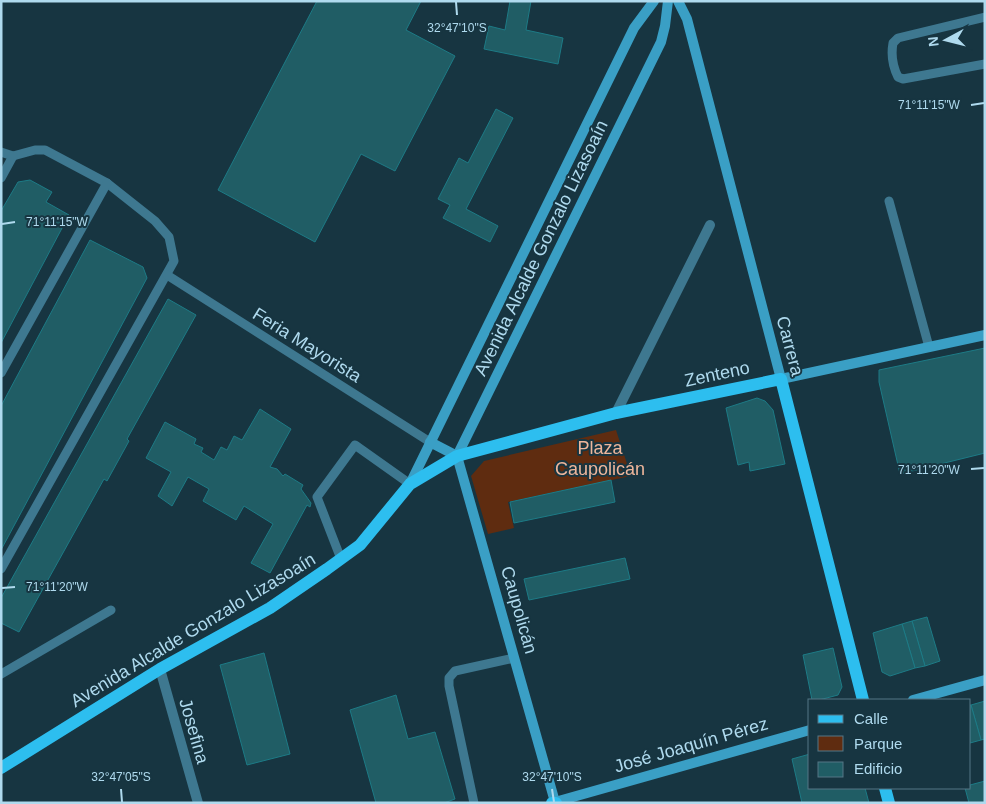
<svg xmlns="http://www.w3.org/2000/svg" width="986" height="804" viewBox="0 0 986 804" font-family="Arial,sans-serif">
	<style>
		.green { fill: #5f2c10 }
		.building { fill: #205d65; stroke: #1d7b86 }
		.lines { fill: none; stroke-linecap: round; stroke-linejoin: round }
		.lane { stroke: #3e7890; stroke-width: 9 }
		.street { stroke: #3e7890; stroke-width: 10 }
		.secondary { stroke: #3a9fc5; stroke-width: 10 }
		.primary { stroke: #2dbeef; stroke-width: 12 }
		.ticks { fill: none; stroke: #afdaee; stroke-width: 2 }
		.labels { text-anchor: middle; stroke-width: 4; stroke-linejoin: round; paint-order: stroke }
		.street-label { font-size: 18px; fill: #afdaee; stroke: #173541 }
		.park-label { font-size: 18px; fill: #eeb69b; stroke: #173541 }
		.ticks-label { font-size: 12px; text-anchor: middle; fill: #afdaee; stroke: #173541; stroke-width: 4; stroke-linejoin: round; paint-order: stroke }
	</style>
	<rect width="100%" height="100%" fill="#173541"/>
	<polygon class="green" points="616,430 631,476 508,502 514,528 488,534 471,476 484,461"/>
	<g class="building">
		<polygon points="317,1 421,1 406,30 455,56 395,171 361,154 315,242 218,190"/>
		<polygon points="510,1 531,1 526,30 563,38 558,64 484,49 489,26 505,30"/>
		<polygon points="496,109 513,118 466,209 498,226 490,242 443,218 450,205 438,199 459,158 468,163"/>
		<polygon points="30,180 52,192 46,202 69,215 1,343 1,211 18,182"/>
		<polygon points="90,240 143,267 147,278 1,550 1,406"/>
		<polygon points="168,299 196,315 127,439 129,441 107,481 104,479 19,632 1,623 1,598"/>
		<polygon points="985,348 985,453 900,474 879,382 879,370"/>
		<polygon points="757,398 765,401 773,410 785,464 750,471 749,462 738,465 726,408"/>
		<polygon points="260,409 291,429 270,467 277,469 283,476 285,474 303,485 301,489 311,503 310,507 307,505 270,573 251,563 273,524 244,506 236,520 203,501 209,489 188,477 172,506 158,496 171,472 146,458 165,422 196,439 194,444 203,448 201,452 214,460 221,447 227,450 234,436 242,440"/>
		<polygon points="611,480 615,502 514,523 510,502"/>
		<polygon points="625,558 630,579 529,600 524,579"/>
		<polygon points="927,617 940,661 925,666 912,621"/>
		<polygon points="912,621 925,666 915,668 902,624"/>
		<polygon points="902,624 915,668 890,676 882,672 873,633"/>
		<polygon points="833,648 842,687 838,695 819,700 812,700 803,655"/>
		<polygon points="264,653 290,754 247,765 220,665"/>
		<polygon points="396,695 408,739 435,732 455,799 444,803 376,803 350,710"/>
		<polygon points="985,701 985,739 981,740 971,705"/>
		<polygon points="970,705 971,705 981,740 970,743"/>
		<polygon points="810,754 810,788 865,788 869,803 802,803 792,759"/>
		<polygon points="985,781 985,803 969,803 965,788 970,788 970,785"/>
	</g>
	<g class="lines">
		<g class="lane">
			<path d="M985 17 898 38 893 43C891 54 893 67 898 77L903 79 985 64"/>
			<polyline points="1,152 13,156 35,150 45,150 107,183 155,221 169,237 174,261 1,569"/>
			<polyline points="1,178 13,156"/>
			<polyline points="889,201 929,347"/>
			<polyline points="167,275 430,442"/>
			<polyline points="1,373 107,183"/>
			<polyline points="341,559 317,497 355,445 410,484"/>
			<polyline points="1,674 111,610"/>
			<polyline points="474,803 449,686 449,678 455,671 514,658"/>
		</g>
		<g class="street">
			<polyline points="616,413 710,225"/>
			<polyline points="160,669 198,803"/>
		</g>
		<g class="secondary">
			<polyline points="678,1 687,19 700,69 781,379 985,335"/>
			<polyline points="430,442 457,456 555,802 810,730"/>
			<polyline points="457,456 661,42 665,26 668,1"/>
			<polyline points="410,484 634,28 654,1"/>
			<polyline points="913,700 985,680"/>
		</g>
		<g class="primary">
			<polyline points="1,768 160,669 270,608 327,569 360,545 410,484 457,456 616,413 781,379 863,700"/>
			<polyline points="885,788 889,803"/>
			<polyline points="552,803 556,803"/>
		</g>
	</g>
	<path class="ticks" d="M456 2 457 15M971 105 984 103M2 224 15 222M971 469 984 468M2 588 15 587M121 789 122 802M552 789 554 802"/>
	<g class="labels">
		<g class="street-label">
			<text transform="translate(541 248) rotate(-64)" y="6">Avenida Alcalde Gonzalo Lizasoaín</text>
			<text transform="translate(307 345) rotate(32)" y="6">Feria Mayorista</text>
			<text transform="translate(790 346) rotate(75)" y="6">Carrera</text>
			<text transform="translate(717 374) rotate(-12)" y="6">Zenteno</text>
			<text transform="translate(519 610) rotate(74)" y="6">Caupolicán</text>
			<text transform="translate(193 630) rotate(-31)" y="6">Avenida Alcalde Gonzalo Lizasoaín</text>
			<text transform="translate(194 731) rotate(74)" y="6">Josefina</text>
			<text transform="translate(691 745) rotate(-16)" y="6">José Joaquín Pérez</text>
		</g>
		<g class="park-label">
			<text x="600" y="454">Plaza<tspan x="600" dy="21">Caupolicán</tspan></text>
		</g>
	</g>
	<g class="ticks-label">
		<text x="457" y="32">32°47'10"S</text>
		<text x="929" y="109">71°11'15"W</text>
		<text x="57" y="226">71°11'15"W</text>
		<text x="929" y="474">71°11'20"W</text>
		<text x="57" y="591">71°11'20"W</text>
		<text x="121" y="781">32°47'05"S</text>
		<text x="552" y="781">32°47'10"S</text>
	</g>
	<rect width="986" height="804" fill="none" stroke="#afdaee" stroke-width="5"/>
	<rect x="808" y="699" width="162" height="90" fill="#173541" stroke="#547786"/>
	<rect x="818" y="715" width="25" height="8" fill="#2dbeef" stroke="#547786"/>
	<text x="854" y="724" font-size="15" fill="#afdaee">Calle</text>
	<rect x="818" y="736" width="25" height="15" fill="#5f2c10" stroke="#547786"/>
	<text x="854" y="749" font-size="15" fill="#afdaee">Parque</text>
	<rect x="818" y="762" width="25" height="15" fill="#205d65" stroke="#547786"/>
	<text x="854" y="774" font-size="15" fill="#afdaee">Edificio</text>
	<g transform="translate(946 40) rotate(263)" stroke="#173541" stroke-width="4" paint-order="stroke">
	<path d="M0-4L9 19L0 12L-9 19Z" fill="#afdaee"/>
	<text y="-8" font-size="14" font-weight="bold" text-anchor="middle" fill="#afdaee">N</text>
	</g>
</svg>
